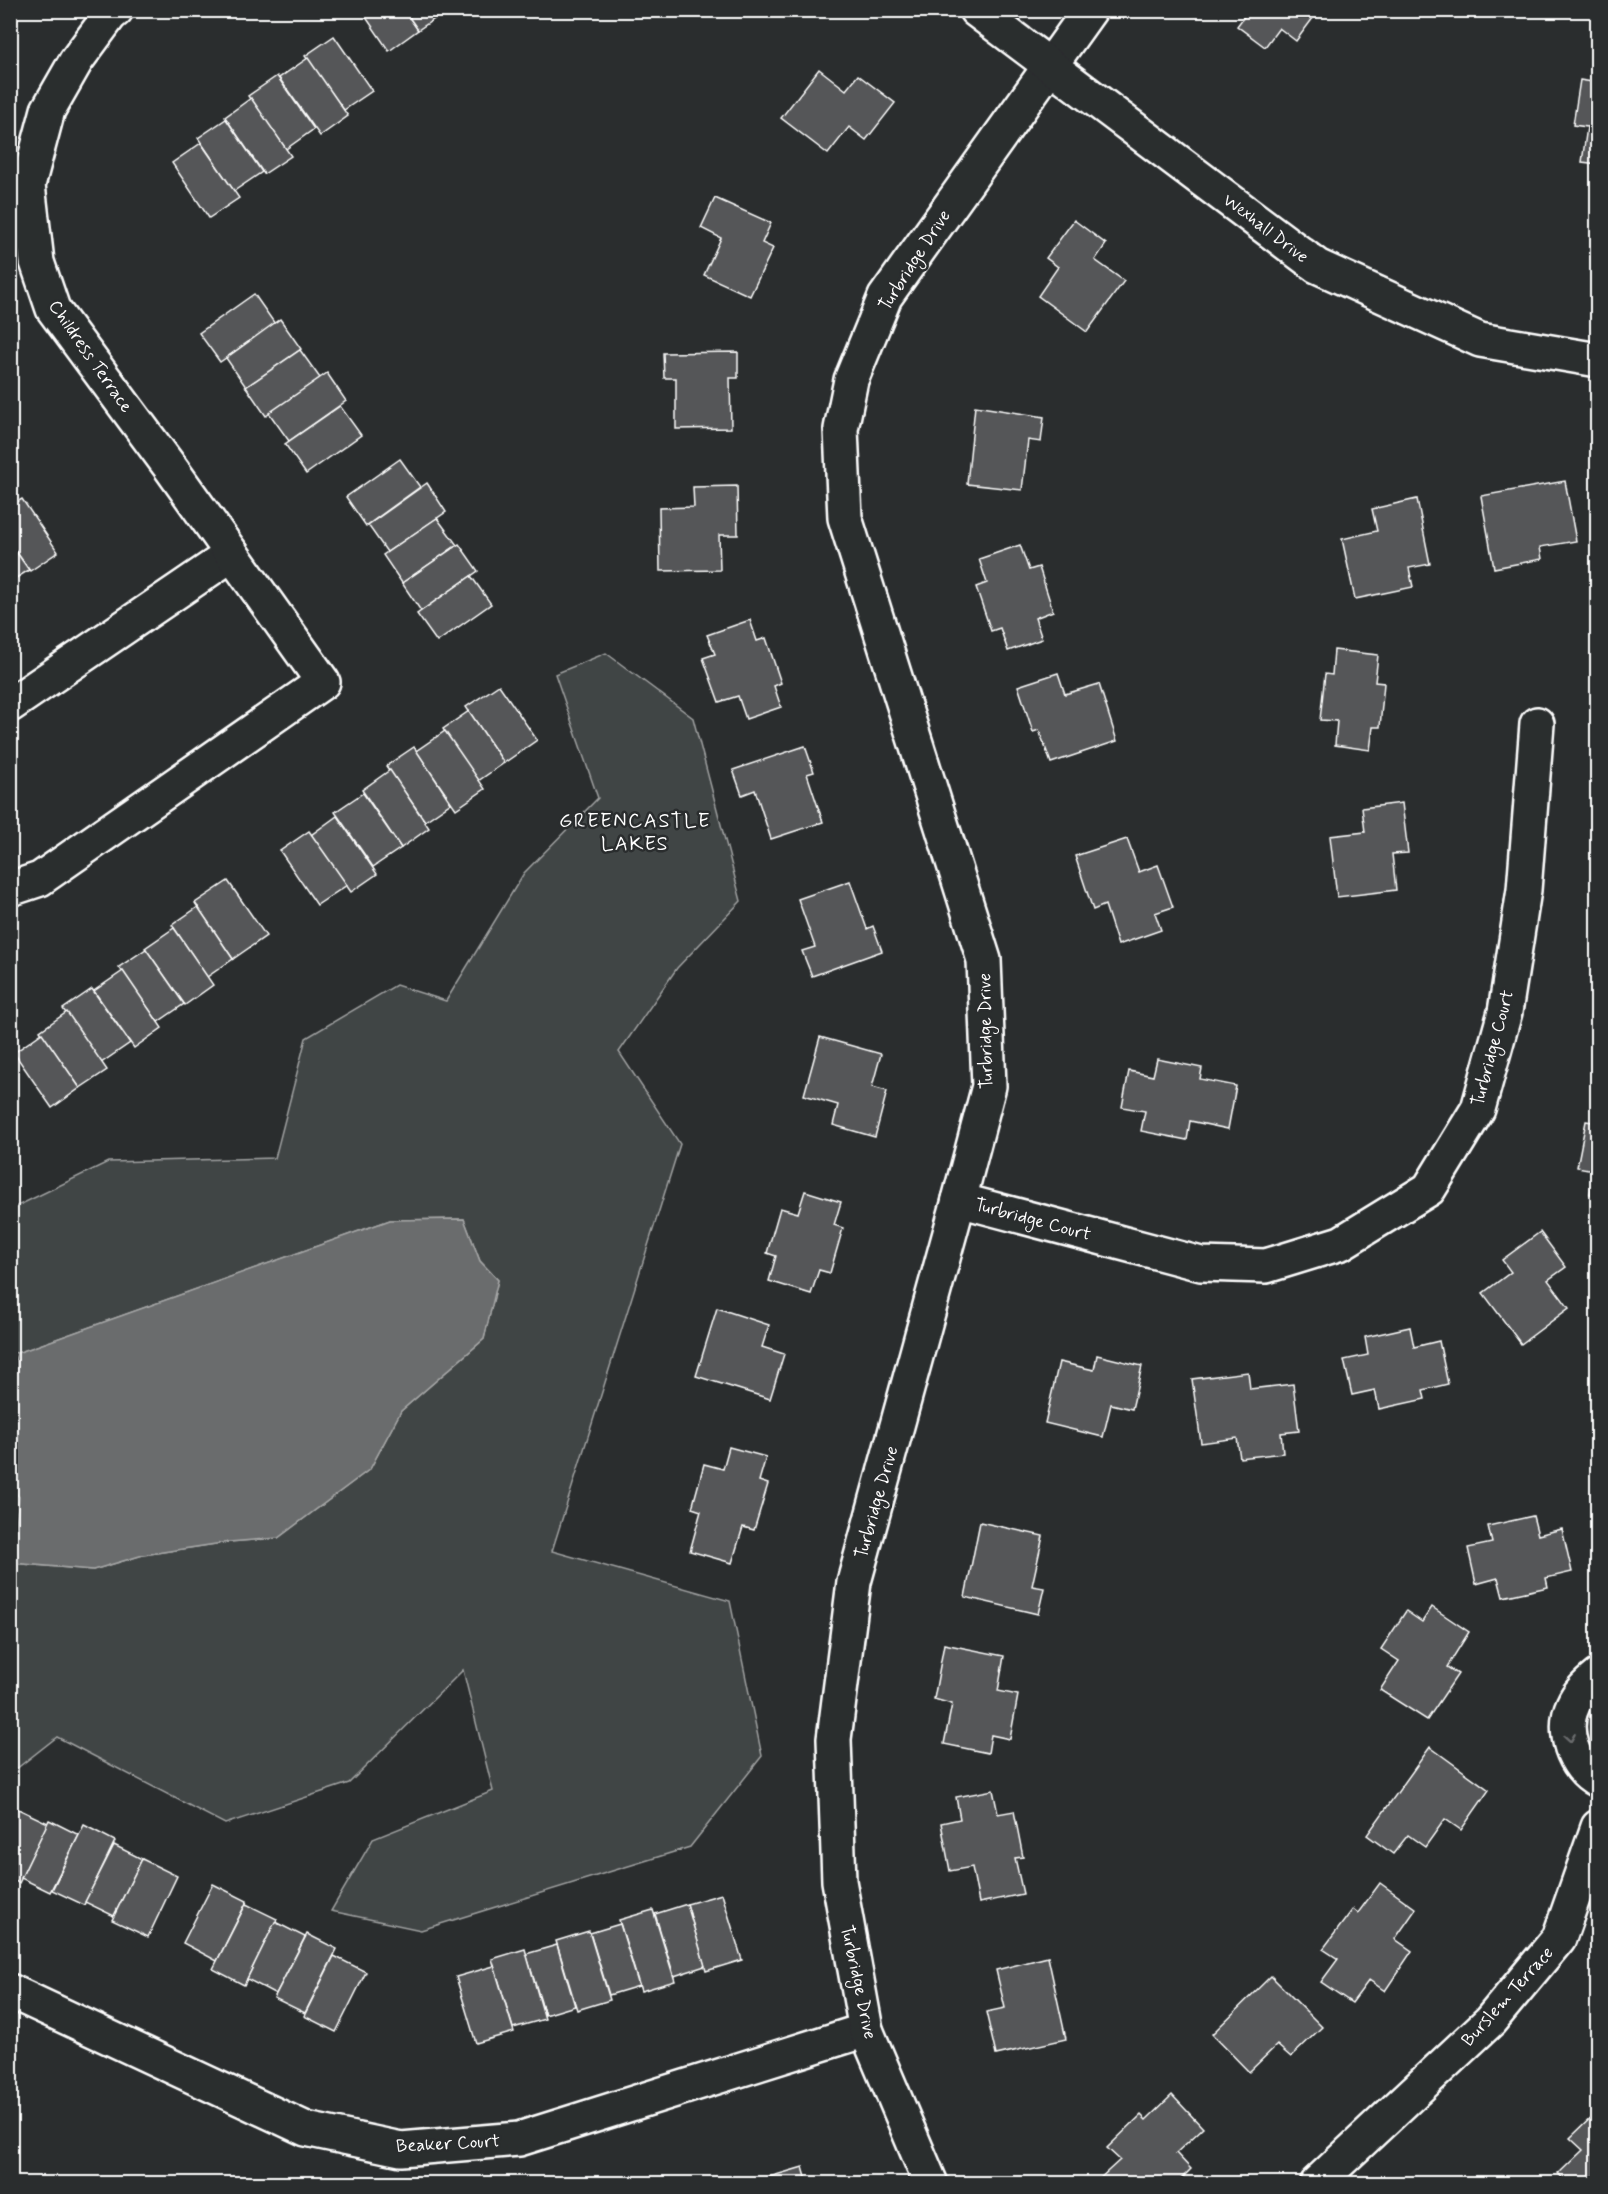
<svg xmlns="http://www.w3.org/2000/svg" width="1608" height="2194" viewBox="0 0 1608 2194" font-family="Mynerve,sans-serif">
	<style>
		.green { fill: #414445; stroke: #a0a2a2; stroke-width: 1.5 }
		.water { fill: #6a6c6d; stroke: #a6a7a7; stroke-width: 1.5 }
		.building { fill: #555758; stroke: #fff; stroke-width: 1.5 }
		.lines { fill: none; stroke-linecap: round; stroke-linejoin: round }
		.street-casing { stroke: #fff; stroke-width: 38 }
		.secondary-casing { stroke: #fff; stroke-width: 38 }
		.street { stroke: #2a2d2e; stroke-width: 33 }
		.secondary { stroke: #2a2d2e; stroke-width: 33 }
		.oneway { stroke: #6a6c6d }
		.labels { text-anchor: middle; stroke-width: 5; stroke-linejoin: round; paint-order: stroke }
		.street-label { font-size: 18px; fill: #fff; stroke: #2a2d2e }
		.neighbourhood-label { font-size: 20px; letter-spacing: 1.5px; fill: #fff; stroke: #2a2d2e }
	</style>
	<rect width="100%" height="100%" fill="#2a2d2e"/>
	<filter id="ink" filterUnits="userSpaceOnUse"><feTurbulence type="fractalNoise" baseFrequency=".0167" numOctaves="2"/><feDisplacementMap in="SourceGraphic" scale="12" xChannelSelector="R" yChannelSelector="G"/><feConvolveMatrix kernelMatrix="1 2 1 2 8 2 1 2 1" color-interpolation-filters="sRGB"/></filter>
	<g filter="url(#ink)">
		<polygon class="green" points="606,653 693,718 741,901 677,968 619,1052 680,1144 552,1551 730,1601 762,1756 690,1847 421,1930 331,1911 373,1839 493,1791 463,1670 349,1783 225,1824 57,1737 11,1773 11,1563 93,1570 143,1555 229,1542 278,1538 370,1469 401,1411 484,1339 498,1280 480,1261 464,1219 390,1220 17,1353 11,1352 11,1209 108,1162 275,1158 306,1038 396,985 446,1001 524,873 598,798 555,674"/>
		<polygon class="water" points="464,1219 480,1261 498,1280 484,1339 401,1411 370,1469 278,1538 229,1542 143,1555 93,1570 12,1563 19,1497 11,1486 11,1376 17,1353 390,1220"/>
		<g class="building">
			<polygon points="361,10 404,10 418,30 389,51"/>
			<polygon points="404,10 446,10 446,11 418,30"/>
			<polygon points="446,10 466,10 452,20"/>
			<polygon points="1249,10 1319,10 1296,41 1279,28 1265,47 1237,26"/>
			<polygon points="334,36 372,91 344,110 305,56"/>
			<polygon points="308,58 348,116 320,136 279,78"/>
			<polygon points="819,69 846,90 858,75 895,103 866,140 849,127 828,154 781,118"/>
			<polygon points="277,76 314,129 286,149 248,96"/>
			<polygon points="1580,80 1598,83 1598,164 1582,162 1587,127 1573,125"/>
			<polygon points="251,98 291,156 264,174 225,117"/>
			<polygon points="226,119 262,172 234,191 198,138"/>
			<polygon points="201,143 239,198 209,218 172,163"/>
			<polygon points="715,198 771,223 762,243 773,248 750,296 704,275 721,238 701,228"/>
			<polygon points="1074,220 1106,244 1095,260 1124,281 1087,332 1038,296 1058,267 1046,258"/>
			<polygon points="254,294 275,324 220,362 199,333"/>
			<polygon points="280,319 301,349 246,387 226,358"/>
			<polygon points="300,350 320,378 266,416 246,387"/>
			<polygon points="738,352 738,378 730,378 731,428 676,429 676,378 664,378 663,353"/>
			<polygon points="327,373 346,401 289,441 269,413"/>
			<polygon points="340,406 361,435 306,474 285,444"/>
			<polygon points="975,406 1044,417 1041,442 1028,440 1022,490 967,484"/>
			<polygon points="400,459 420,487 366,526 346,497"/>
			<polygon points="1565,481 1576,541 1540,547 1542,559 1494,568 1481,496"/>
			<polygon points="427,483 446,512 387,552 368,525"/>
			<polygon points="737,486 738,535 719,535 720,570 660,571 659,508 694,507 693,487"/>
			<polygon points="22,499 58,552 30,571 10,543 10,506"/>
			<polygon points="1417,499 1430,564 1409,568 1413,587 1355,599 1342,539 1377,531 1372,509"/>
			<polygon points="437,518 457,545 402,583 383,555"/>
			<polygon points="10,543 29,570 10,582"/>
			<polygon points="459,544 478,571 421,611 402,583"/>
			<polygon points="1020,545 1029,570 1039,567 1053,611 1035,618 1042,639 1008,651 1000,628 991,631 976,587 987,583 979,559"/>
			<polygon points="471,576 491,604 437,642 417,614"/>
			<polygon points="750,620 757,641 766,638 781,683 774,686 781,707 746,719 738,696 719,702 703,658 715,654 707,635"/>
			<polygon points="1334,650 1378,655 1375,682 1384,683 1380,727 1373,727 1370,750 1335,745 1337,721 1320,720 1325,674 1332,675"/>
			<polygon points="1058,673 1065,694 1099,684 1117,741 1051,763 1039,730 1033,732 1018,686"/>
			<polygon points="499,685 537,740 504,763 466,707"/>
			<polygon points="469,711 504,763 478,781 443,729"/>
			<polygon points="445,731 485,789 456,809 416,751"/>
			<polygon points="805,746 814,772 807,774 823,822 771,839 755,790 742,795 733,770"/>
			<polygon points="414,747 451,803 425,821 386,766"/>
			<polygon points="390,770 429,828 401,848 362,790"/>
			<polygon points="363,793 401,848 373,867 335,812"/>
			<polygon points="1402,803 1408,853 1392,854 1396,890 1337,897 1330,836 1365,832 1362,808"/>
			<polygon points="337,816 377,874 351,892 311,835"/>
			<polygon points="309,831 347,885 317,905 280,851"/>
			<polygon points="1127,839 1139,872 1158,865 1173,907 1155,913 1161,930 1118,945 1105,905 1093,910 1075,856"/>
			<polygon points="228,881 266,936 233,959 195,903"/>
			<polygon points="850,881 867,929 873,926 882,951 812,976 802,951 815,947 798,899"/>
			<polygon points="198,907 233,959 207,977 172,925"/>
			<polygon points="174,928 213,985 185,1005 145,948"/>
			<polygon points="146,949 184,1004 158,1022 119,967"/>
			<polygon points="123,971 162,1028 134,1048 94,991"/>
			<polygon points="92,989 130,1043 101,1063 63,1009"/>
			<polygon points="67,1012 107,1070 80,1088 40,1031"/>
			<polygon points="42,1033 80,1088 52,1108 14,1053"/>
			<polygon points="820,1037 881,1054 872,1087 887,1091 875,1137 833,1125 838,1105 804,1095"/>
			<polygon points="1157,1059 1202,1068 1200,1079 1236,1086 1228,1129 1190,1121 1187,1140 1141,1131 1145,1111 1122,1107 1129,1071 1153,1076"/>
			<polygon points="1586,1121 1598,1123 1598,1196 1590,1194 1594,1170 1577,1167"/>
			<polygon points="805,1191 841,1202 834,1225 843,1228 830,1273 819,1270 811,1294 769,1281 776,1256 767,1253 780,1208 798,1213"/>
			<polygon points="1540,1232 1566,1267 1548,1280 1569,1308 1521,1344 1483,1293 1511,1272 1502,1260"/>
			<polygon points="717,1308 769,1325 762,1347 784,1354 770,1399 696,1376"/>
			<polygon points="1410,1327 1414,1347 1439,1341 1448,1384 1423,1390 1425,1399 1379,1409 1375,1390 1352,1395 1344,1360 1368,1355 1365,1337"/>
			<polygon points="1097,1355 1142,1366 1132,1409 1111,1404 1103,1437 1045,1423 1059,1362 1094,1370"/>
			<polygon points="1248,1372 1250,1389 1293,1384 1299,1431 1281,1433 1283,1453 1240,1458 1237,1438 1201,1443 1192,1379"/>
			<polygon points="729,1447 766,1457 759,1481 768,1484 754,1530 743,1527 732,1563 690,1551 701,1511 692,1508 704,1464 723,1469"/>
			<polygon points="1533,1516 1538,1535 1562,1529 1572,1572 1546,1578 1548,1587 1503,1597 1498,1578 1476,1584 1468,1548 1492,1543 1488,1526"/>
			<polygon points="980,1522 1043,1536 1032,1586 1044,1588 1038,1614 965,1597"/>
			<polygon points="1432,1607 1469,1632 1447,1667 1458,1674 1427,1720 1380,1690 1399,1661 1381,1649 1406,1611 1422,1622"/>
			<polygon points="944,1644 1004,1656 998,1691 1018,1695 1010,1739 991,1735 988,1753 944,1744 952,1704 934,1699"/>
			<polygon points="1430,1747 1489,1790 1461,1830 1445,1819 1425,1847 1408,1835 1393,1854 1367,1835"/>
			<polygon points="993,1790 998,1814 1014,1811 1023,1857 1015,1858 1023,1894 979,1903 972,1867 950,1871 941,1823 960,1819 956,1797"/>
			<polygon points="14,1807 48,1823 19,1883 10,1879 10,1813"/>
			<polygon points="49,1820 79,1835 50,1892 21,1878"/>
			<polygon points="84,1825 115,1841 84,1905 52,1890"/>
			<polygon points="114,1845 142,1859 114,1916 85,1902"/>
			<polygon points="142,1859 177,1876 148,1937 112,1920"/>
			<polygon points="1380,1883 1416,1909 1395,1939 1412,1951 1385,1991 1369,1980 1352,2003 1321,1982 1338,1959 1323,1949 1353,1909 1358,1913"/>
			<polygon points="213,1884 247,1901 217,1961 183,1943"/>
			<polygon points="722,1894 742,1960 706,1971 687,1904"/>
			<polygon points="246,1904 277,1919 244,1985 213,1969"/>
			<polygon points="687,1904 705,1966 674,1976 655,1914"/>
			<polygon points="653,1910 675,1981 641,1991 619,1920"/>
			<polygon points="275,1922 305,1937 276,1994 247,1979"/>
			<polygon points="620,1924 639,1986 609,1995 590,1933"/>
			<polygon points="589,1931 610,2000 577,2010 556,1941"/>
			<polygon points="307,1934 337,1949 305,2013 274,1998"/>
			<polygon points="557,1945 575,2006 545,2015 526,1954"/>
			<polygon points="525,1949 545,2019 513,2028 492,1959"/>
			<polygon points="334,1956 366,1972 336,2032 304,2016"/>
			<polygon points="1048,1957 1066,2039 996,2055 986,2012 1005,2008 996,1970"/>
			<polygon points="494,1966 514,2032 476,2043 456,1977"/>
			<polygon points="1271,1976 1322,2027 1291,2057 1277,2045 1249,2072 1212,2034"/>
			<polygon points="1172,2095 1203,2128 1176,2153 1191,2169 1176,2184 1099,2184 1097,2181 1120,2160 1107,2148 1141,2115 1146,2120"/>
			<polygon points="1598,2111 1598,2184 1567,2184 1558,2174 1583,2150 1570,2138"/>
			<polygon points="803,2167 808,2184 770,2184 769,2177"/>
		</g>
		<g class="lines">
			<defs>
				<g id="street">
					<polyline points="10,705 232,554"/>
					<polyline points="10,889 40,879 323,682 170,467 53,309 37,262 28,185 48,110 76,61 110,15 116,10"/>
					<polyline points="959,1200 1201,1264 1266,1266 1341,1243 1429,1189 1478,1109 1505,1012 1524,890 1537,724"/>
					<path d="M1598 1676C1587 1685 1578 1693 1573 1705 1561 1730 1573 1768 1598 1780"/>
					<polyline points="10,1991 306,2129 401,2149 519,2139 866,2030"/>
					<polyline points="931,2184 866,2030 839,1881 834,1739 854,1582 959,1200 989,1086 984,960 845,518 841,429 851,380 885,297 1090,10"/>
					<polyline points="1316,2184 1490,2021 1559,1938 1598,1827"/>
				</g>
				<polyline id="secondary" points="976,10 1317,266 1480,340 1598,360"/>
			</defs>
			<use href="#street" class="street-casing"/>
			<use href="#secondary" class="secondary-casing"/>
			<use href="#street" class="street"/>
			<use href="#secondary" class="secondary"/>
		</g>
		<defs><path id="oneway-chevron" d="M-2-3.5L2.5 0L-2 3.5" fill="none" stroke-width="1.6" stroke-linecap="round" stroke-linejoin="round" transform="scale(1.5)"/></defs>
		<use class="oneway" href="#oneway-chevron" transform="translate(1570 1738) rotate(80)"/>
	</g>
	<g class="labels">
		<g class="street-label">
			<text transform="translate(1266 228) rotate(37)" y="6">Wexhall Drive</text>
			<text transform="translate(914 260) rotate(-57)" y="6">Turbridge Drive</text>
			<text transform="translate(91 356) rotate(55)" y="6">Childress Terrace</text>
			<text transform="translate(985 1031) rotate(-91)" y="6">Turbridge Drive</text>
			<text transform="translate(1492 1048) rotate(-75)" y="6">Turbridge Court</text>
			<text transform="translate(1033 1219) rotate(15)" y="6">Turbridge Court</text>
			<text transform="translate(876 1502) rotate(-74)" y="6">Turbridge Drive</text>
			<text transform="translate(859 1982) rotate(78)" y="6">Turbridge Drive</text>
			<text transform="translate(1507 1996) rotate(-48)" y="6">Burslem Terrace</text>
			<text transform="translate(448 2143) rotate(-3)" y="6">Beaker Court</text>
		</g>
		<g class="neighbourhood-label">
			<text x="635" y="827">GREENCASTLE<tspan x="635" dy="23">LAKES</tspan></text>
		</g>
	</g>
	<rect width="1608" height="2194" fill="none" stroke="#2a2d2e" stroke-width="36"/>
	<rect x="18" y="18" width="1572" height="2158" fill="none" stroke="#fff" stroke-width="2" filter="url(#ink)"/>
</svg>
